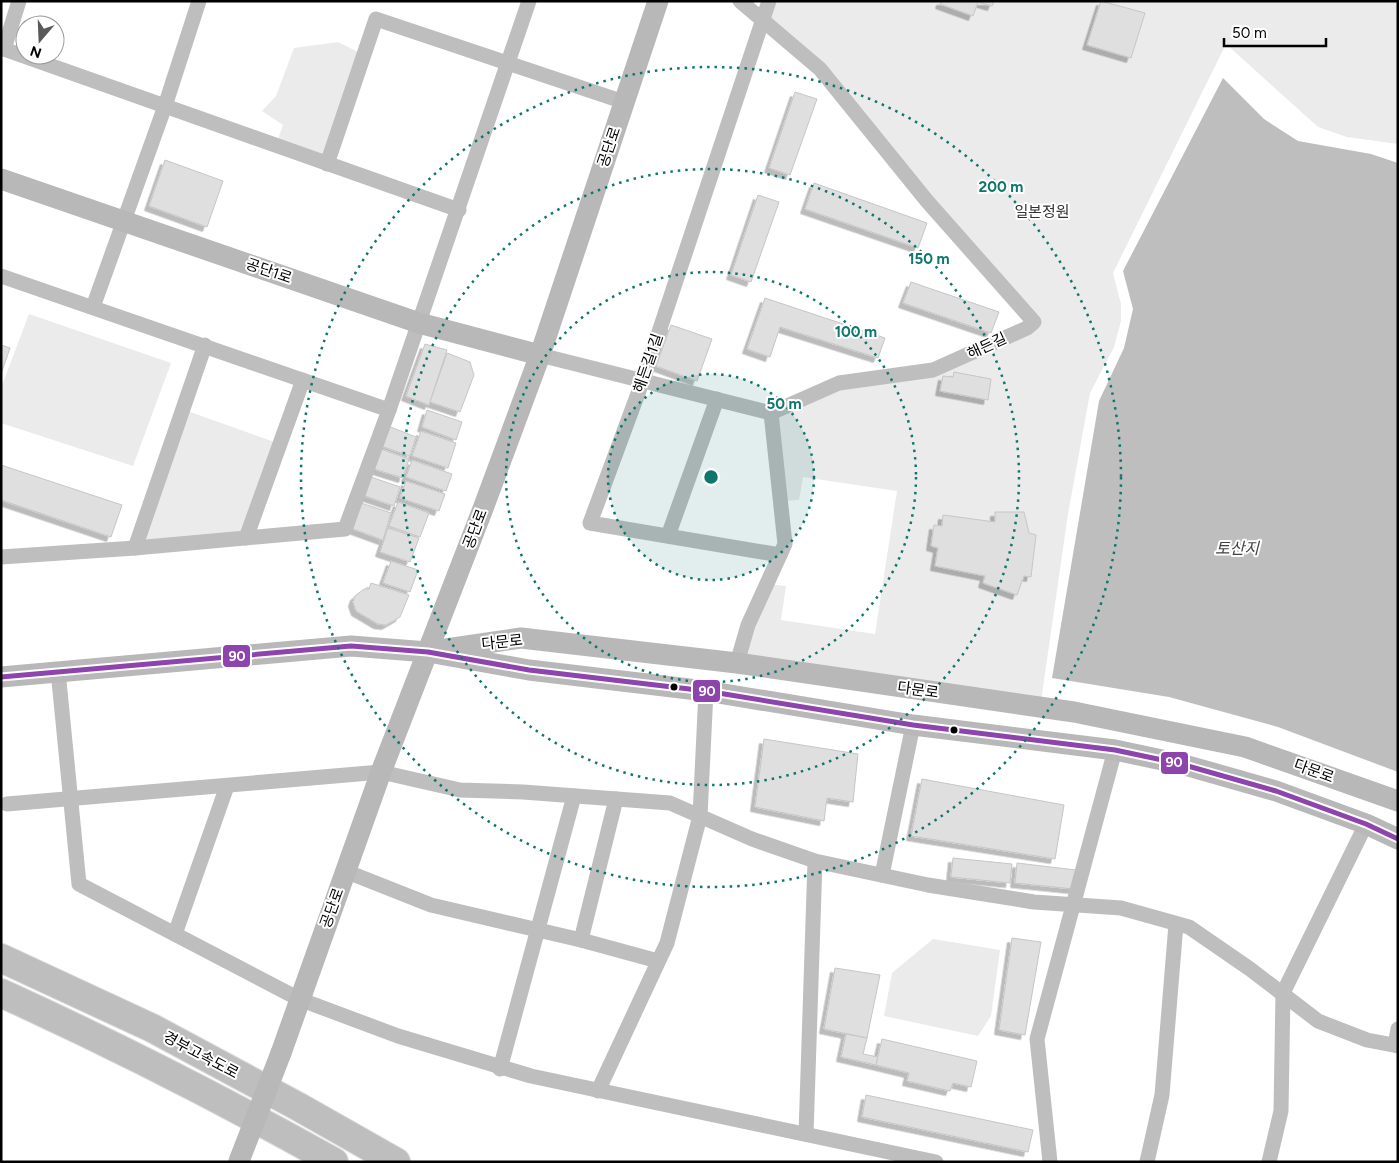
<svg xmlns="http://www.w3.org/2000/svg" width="1399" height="1163" viewBox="0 0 1399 1163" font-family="Figtree,'Noto Sans KR',sans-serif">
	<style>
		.green { fill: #ebebeb }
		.water { fill: #bebebe }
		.building { fill: #dfdfdf; stroke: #c6c6c6; filter: url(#shadow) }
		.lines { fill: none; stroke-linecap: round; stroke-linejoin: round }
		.highway-casing { stroke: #dbdbdb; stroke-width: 30 }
		.street { stroke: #bebebe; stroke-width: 15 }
		.secondary { stroke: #b8b8b8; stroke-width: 21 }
		.highway { stroke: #bebebe; stroke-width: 28 }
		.secondary-bridge { stroke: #b8b8b8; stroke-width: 21 }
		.bus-1-casing { stroke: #fff; stroke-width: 9 }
		.bus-1 { stroke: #8e44ad; stroke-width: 5 }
		.ring { fill: none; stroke: #0f766e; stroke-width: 2.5; stroke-dasharray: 2.5 5 }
		.bus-dot { fill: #000; stroke: #fff; stroke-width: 2 }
		.labels { text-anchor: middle; stroke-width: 4; stroke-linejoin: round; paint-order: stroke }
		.street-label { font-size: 15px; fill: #000; stroke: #fff }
		.park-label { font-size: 15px; fill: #323232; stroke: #fff }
		.water-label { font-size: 16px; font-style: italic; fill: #434343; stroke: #fff }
		.centre { fill: #0f766e; stroke: #fff; stroke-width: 2.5 }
		.ring-label { font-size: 15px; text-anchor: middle; font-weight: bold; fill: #0f766e; stroke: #fff; stroke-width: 4; stroke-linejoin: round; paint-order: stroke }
		.line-badge { stroke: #fff; stroke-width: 2 }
		.badge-label { font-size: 14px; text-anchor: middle; font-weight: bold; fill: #fff }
	</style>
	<defs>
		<filter id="shadow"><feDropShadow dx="-4.5" dy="4.5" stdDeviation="0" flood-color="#0004"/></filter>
	</defs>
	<rect width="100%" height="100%" fill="#fff"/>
	<g class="green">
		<polygon points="769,1 1398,1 1398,144 1347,137 1318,127 1226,44 1113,273 1121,304 1121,321 1114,347 1090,393 1068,514 1040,708 737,663 767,584 786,586 781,620 875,634 897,491 803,477 799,500 781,501 771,413 839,383 933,370 1034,322 820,69 762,20"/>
		<polygon points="338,42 364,55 327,164 276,145 283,125 262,111 276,96 294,48"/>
		<polygon points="29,314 171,363 133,466 1,423 1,388"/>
		<polygon points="182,409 280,444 246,538 135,548"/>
		<polygon points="933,939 1000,950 991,1016 978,1036 884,1016 892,973"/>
	</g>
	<polygon class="water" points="1223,78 1264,119 1298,141 1371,154 1398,163 1398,772 1278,727 1169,697 1052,678 1099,401 1124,348 1133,309 1123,271"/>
	<g class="building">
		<polygon points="941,1 994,1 992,6 978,2 973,16 940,4"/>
		<polygon points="1101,1 1145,13 1131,58 1087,45"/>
		<polygon points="795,92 817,99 790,175 769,168"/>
		<polygon points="165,160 223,181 207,227 149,206"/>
		<polygon points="814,183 927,223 918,248 805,209"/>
		<polygon points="758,195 779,202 751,282 731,275"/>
		<polygon points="911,282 999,312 991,333 903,303"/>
		<polygon points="765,298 885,338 878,358 780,327 770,357 747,349"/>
		<polygon points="671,325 712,339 697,381 656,366"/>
		<polygon points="425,344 447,350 429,405 406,396"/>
		<polygon points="1,345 10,348 1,374"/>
		<polygon points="447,353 470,362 474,375 460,412 430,402"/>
		<polygon points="954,372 991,379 988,400 940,391 943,376 953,377"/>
		<polygon points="427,410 462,422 456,440 422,427"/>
		<polygon points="388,426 416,437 410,456 381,446"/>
		<polygon points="421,431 456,443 448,468 412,456"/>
		<polygon points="381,449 409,459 403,478 374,469"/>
		<polygon points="412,460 452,474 446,491 406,477"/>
		<polygon points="1,465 122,505 111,537 1,500"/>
		<polygon points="371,477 400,487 394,506 365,496"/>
		<polygon points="406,481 445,494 439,511 400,498"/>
		<polygon points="398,502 429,513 420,537 389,526"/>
		<polygon points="361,503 391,513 383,540 353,529"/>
		<polygon points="995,512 1024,512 1029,533 1036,535 1031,577 1024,576 1017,595 983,583 985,576 935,566 938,548 931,546 934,525 942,526 943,515 995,522"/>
		<polygon points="388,528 419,538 410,562 380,552"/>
		<polygon points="391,561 418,570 410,592 383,583"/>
		<polygon points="371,583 409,595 400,617 386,625 378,624 356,611 353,602 355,596 364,589 369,589"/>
		<polygon points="764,739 858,754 853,802 827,798 824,821 755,807"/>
		<polygon points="922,779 1064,805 1055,859 911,836"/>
		<polygon points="953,858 1012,864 1010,883 951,877"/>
		<polygon points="1017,863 1076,870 1074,889 1015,883"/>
		<polygon points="1012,938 1041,942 1025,1035 999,1030"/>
		<polygon points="835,968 880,975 867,1038 824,1029"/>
		<polygon points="846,1034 867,1038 863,1054 878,1057 876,1065 841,1057"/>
		<polygon points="882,1039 977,1061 971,1087 953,1083 950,1091 907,1081 909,1073 876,1065"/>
		<polygon points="866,1095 1033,1130 1028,1152 862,1117"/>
	</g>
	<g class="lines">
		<defs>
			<g id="highway">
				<polyline points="1,958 152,1028 299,1107 396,1162"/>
				<path d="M1 993C115 1045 225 1101 334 1162"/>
			</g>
		</defs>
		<use href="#highway" class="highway-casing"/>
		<g class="street">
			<polyline points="740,1 820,69 927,201 1034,322 1027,328 933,370 839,383 771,413"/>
			<polyline points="769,1 643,380 590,523 780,555"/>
			<polyline points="1,48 459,210"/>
			<polyline points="4,49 19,1"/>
			<polyline points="327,164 376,19 624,102"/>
			<polyline points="1,276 389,410 345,529 135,548 1,557"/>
			<polyline points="93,307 165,106 199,1"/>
			<polyline points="540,355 771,413"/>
			<polyline points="389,410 529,1"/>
			<polyline points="668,536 717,399"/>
			<polyline points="246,538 303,380"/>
			<polyline points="135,548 205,345"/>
			<polyline points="737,663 748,625 785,544 771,413"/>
			<polyline points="58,671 79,884 299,999 398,1036 531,1076 936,1162"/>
			<polyline points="7,804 381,772 460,790 523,792 670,803 752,839 815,861 928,885 1034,902 1121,908 1189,927 1250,969 1318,1021 1367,1040 1398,1046"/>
			<polyline points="345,871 431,905 581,940 658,961"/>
			<polyline points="882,875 913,725"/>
			<polyline points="175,934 227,786"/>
			<polyline points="581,940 616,799"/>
			<polyline points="1395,1045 1398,1029"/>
			<polyline points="500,1069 574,796"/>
			<polyline points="598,1091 667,943 700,816 706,691"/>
			<polyline points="806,1134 815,861"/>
			<polyline points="1050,1162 1037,1039 1115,750"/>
			<polyline points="1147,1162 1162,1095 1176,924"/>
			<polyline points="1269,1162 1281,1111 1283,993 1366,824"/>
		</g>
		<g class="secondary">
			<polyline points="1,179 419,323 540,355"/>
			<polyline points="446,649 521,638 737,663 1074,712 1245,747 1398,801"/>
			<polyline points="1,677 351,646 428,652 529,670 706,691 913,725 1115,750 1181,764 1276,791 1366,824 1398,839"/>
			<polyline points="281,1053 381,772 484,506 540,355 658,1"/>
		</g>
		<use href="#highway" class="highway"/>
		<polyline class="secondary-bridge" points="239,1161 281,1053"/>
		<defs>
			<polyline id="bus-1" points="1,677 351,646 428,652 529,670 706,691 913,725 1115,750 1181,764 1276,791 1366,824 1398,839"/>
		</defs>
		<use href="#bus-1" class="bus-1-casing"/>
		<use href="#bus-1" class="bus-1"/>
	</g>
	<circle cx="711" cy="477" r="103" fill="#0f766e" fill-opacity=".12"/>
	<g class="ring">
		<circle cx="711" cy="477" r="103"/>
		<circle cx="711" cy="477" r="205"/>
		<circle cx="711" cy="477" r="308"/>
		<circle cx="711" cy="477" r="410"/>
	</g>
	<g class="bus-dot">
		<circle cx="674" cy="687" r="4.5"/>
		<circle cx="954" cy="730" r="4.5"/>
	</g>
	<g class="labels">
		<g class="street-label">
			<text transform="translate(609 147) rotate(-71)" y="5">공단로</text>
			<text transform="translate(269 271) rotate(19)" y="5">공단1로</text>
			<text transform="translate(987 346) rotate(-25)" y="5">해든길</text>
			<text transform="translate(648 363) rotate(-71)" y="5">해든길1길</text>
			<text transform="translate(475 529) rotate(-69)" y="5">공단로</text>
			<text transform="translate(502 642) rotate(-6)" y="5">다문로</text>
			<text transform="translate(918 690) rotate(8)" y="5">다문로</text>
			<text transform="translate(1314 771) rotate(20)" y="5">다문로</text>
			<text transform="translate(332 908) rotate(-70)" y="5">공단로</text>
			<text transform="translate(201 1055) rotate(28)" y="5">경부고속도로</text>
		</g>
		<g class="park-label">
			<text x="1042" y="217">일본정원</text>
		</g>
		<g class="water-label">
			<text x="1237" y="554">토산지</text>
		</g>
	</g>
	<circle cx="711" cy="477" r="8" class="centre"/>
	<g class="ring-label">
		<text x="1001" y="192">200 m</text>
		<text x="929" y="264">150 m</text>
		<text x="856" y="337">100 m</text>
		<text x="784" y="409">50 m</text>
	</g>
	<g class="line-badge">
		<rect x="222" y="644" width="29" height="24" rx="5" fill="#8e44ad"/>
		<rect x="692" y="679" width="29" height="24" rx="5" fill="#8e44ad"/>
		<rect x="1160" y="751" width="29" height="24" rx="5" fill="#8e44ad"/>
	</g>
	<g class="badge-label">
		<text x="237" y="661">90</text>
		<text x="707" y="696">90</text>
		<text x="1174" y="767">90</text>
	</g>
	<rect width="1399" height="1163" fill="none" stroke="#000000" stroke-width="5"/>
	<g transform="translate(40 40) rotate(199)"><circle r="24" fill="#ffffff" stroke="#999999"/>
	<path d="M0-4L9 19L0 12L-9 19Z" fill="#595959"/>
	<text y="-8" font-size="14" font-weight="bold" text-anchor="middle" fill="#000000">N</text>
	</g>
	<path d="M1224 38v8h102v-8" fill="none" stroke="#000000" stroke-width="2.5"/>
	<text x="1232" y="38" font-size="15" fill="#000000" stroke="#ffffff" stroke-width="4" paint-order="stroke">50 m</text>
</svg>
